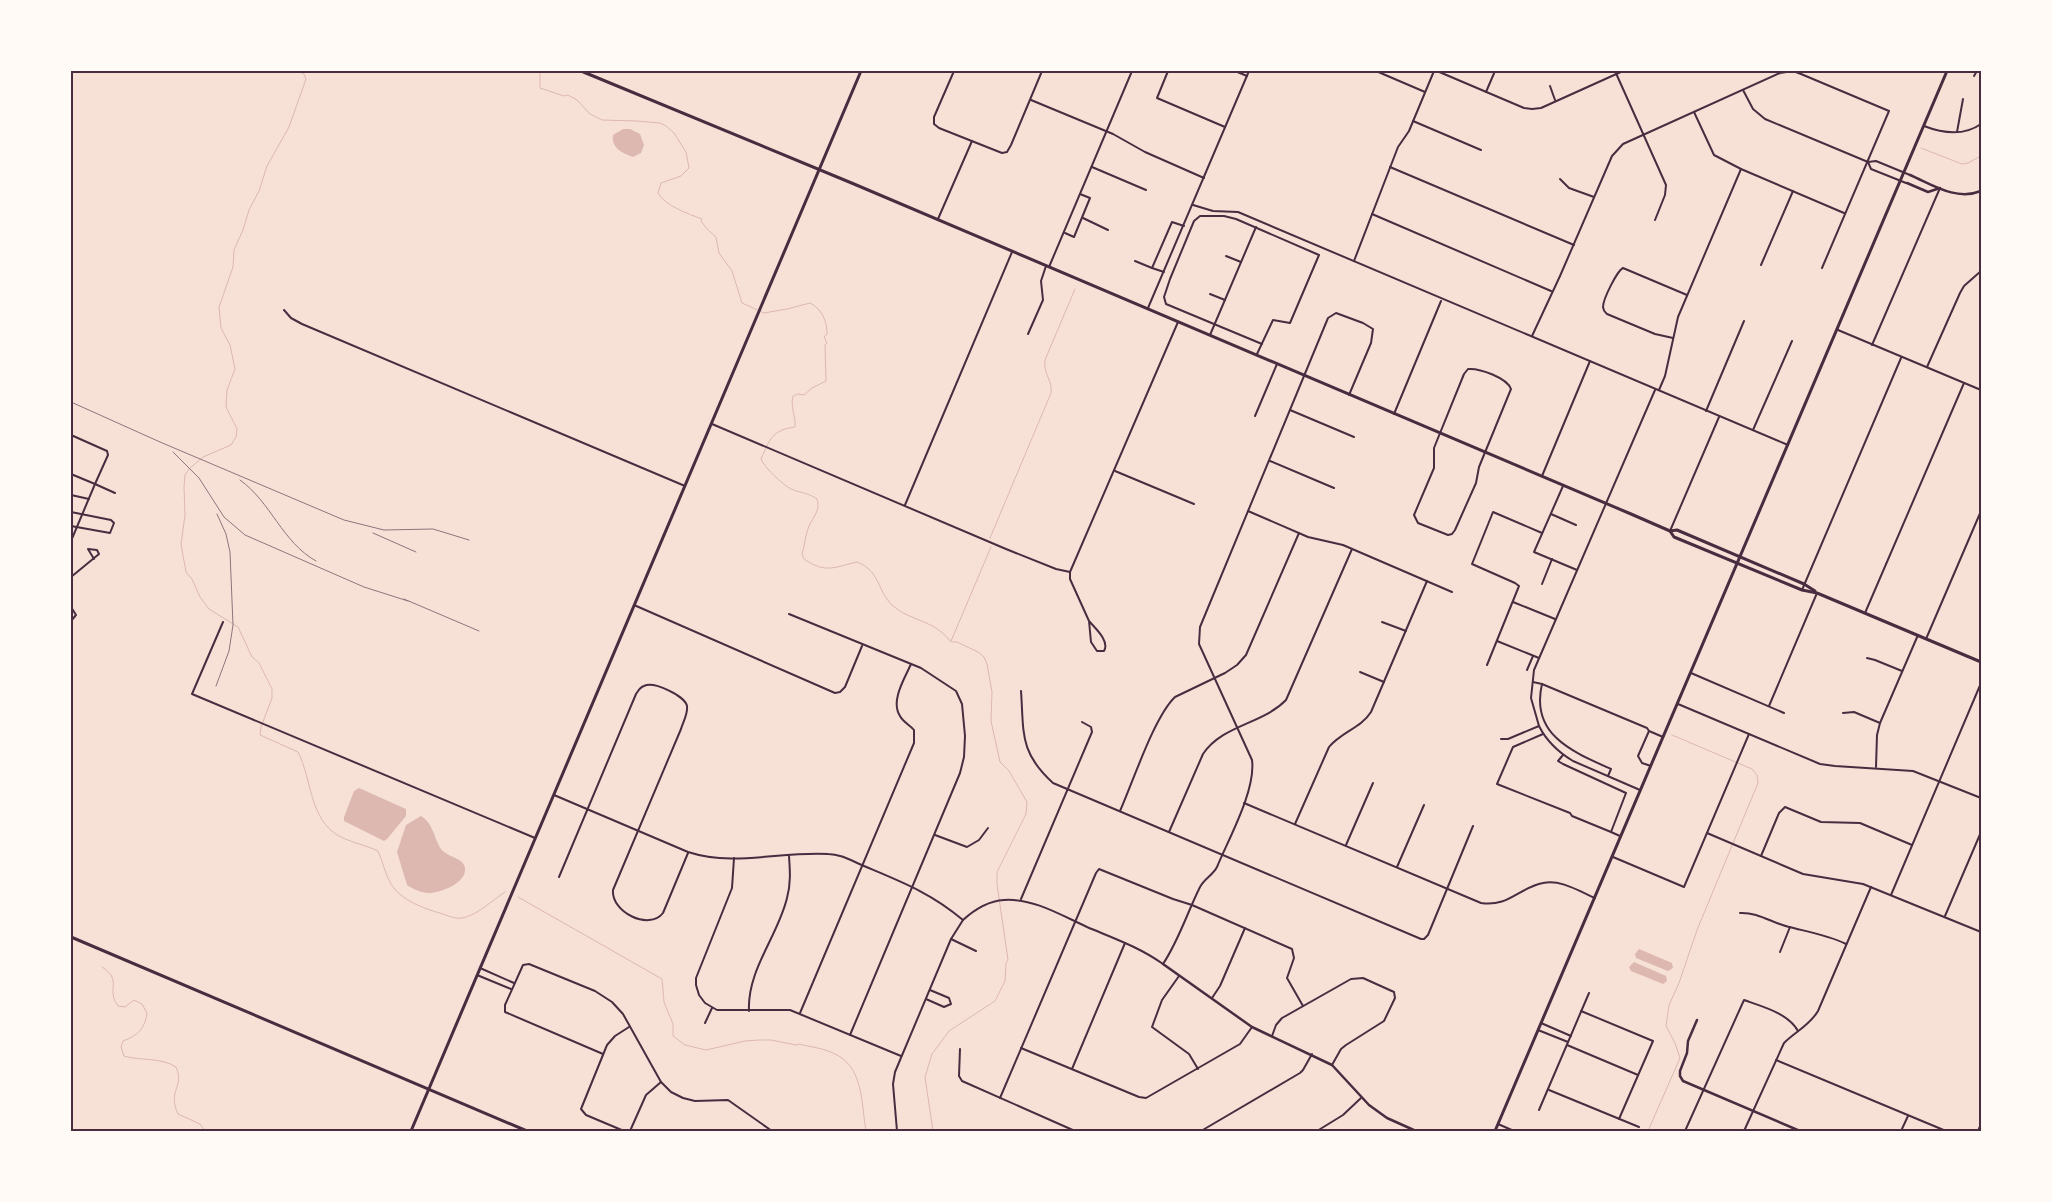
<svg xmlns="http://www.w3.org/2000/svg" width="2052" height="1202" viewBox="0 0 2052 1202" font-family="Lato,sans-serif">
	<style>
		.water { fill: #dcb8b0 }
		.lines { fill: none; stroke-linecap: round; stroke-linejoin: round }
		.stream { stroke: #dcb8b0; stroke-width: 1 }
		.minor { stroke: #4a2c40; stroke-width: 2 }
		.tertiary { stroke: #4a2c40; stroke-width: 2.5 }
		.secondary { stroke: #4a2c40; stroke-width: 3 }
		.rail { stroke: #8f747c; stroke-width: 1 }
		.neatline { fill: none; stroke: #4a2c40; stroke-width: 2 }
	</style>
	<rect width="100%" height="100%" fill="#f7e1d7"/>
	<g class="water">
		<path d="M623 129H630L640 134 644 145 641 153 633 157C622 153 611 148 613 135Z"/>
		<polygon points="359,788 406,809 406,816 387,839 384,841 344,821 344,817 354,791"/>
		<path d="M421 816C433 823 434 838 441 849 447 857 464 858 465 868 467 883 440 893 429 893 421 893 413 889 407 885L397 852 406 825Z"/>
		<polygon points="1639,949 1672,963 1673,968 1668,971 1636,958 1635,954"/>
		<polygon points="1634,962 1666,976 1667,981 1663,984 1631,971 1629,967"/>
	</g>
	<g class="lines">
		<g class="stream">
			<path d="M298 71 304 74 306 79 289 127 267 166 259 191 249 210 243 230 234 250 233 267 219 307 221 328 230 345 235 369 227 390 226 407 237 429 236 437 231 445 203 457 189 469 185 475 184 487 185 515 181 544 186 572 192 579 200 597 209 609 238 627 252 657 259 663 272 689V698L261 727 260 735 298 752C312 779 309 819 339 836 352 843 366 845 378 851 383 862 385 874 391 884 400 899 420 907 436 912 446 914 455 921 466 917 478 914 494 899 505 892"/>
			<path d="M540 71V88L564 96 568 95 577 100 590 114 602 120 637 121 660 123 666 126 674 133 686 152 689 168 681 176 661 183 658 193C665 206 689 214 702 219L701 221 707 229 716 237 719 253 732 271 742 303 764 313 787 309 810 303C822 309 827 321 827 334L824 337 827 343 825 345 826 381 812 388 804 395 798 394 793 396C790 407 796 416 795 427 772 430 770 439 761 459 764 467 783 485 791 489 800 493 809 493 817 499 821 510 813 517 809 526 805 535 805 545 802 554L804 559C826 574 834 567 857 562 880 571 877 590 892 605 906 618 926 620 940 631 944 634 948 638 951 642H957L978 652 984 657 987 664 992 692 991 721 1000 762 1009 771 1027 802 1026 814 997 872V884L1008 960 1006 963 1005 981 995 1001 949 1031 932 1054 925 1077 933 1131"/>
			<polyline points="1921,148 1962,164 1968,163 1981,156"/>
			<path d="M990 538 1051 393C1053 380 1043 375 1045 360L1075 289"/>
			<polyline points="951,641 991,547"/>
			<path d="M518 897 662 979 664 1002 673 1024V1036L685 1045 706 1050 745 1041 759 1040H771L796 1045 799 1044C810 1047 823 1048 833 1053 864 1066 861 1103 866 1131"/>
			<path d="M102 967C105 969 109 972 111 975 117 985 108 993 118 1006L125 1007 134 1000 142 1004 147 1013C145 1029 137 1036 123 1041L121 1047 124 1056C140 1061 161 1057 176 1067 185 1087 167 1090 178 1114L200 1124 205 1131"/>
			<polyline points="227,1131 231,1131"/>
			<polyline points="1648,1131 1680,1058 1675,1043 1666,1026 1669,1005 1679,983 1697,930 1758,783 1757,775 1752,769 1672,735"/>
		</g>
		<g class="minor">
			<polyline points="954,71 934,117 934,124 939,128 1002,153 1007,152 1011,145 1042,71"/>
			<polyline points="1168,71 1157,98 1225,127"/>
			<polyline points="1235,71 1247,76"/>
			<polyline points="1376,71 1425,92"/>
			<polyline points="1437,71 1524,108 1532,109 1541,108 1623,71"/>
			<polyline points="1615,71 1666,185 1665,195 1655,220"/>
			<polyline points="1974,76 1977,71"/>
			<polyline points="1550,86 1555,100"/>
			<polyline points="1743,90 1753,109 1765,119 1868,162 1876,161 1910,175"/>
			<polyline points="1486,92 1495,71"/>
			<polyline points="1031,100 1113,134 1145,152 1204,178"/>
			<polyline points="1694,112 1714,155 1741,169 1844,213"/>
			<polyline points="1413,121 1481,150"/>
			<path d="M1924 126C1942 133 1964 136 1981 124"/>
			<polyline points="1957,132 1963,99"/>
			<polyline points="1868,162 1871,169 1906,183"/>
			<polyline points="1092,167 1146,190"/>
			<polyline points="1390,167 1574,245"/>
			<polyline points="1560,179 1569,188 1594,197"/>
			<polyline points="1193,205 1213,211 1238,212 1788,445"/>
			<polyline points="1372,214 1551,291"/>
			<polyline points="1083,218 1108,230"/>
			<polyline points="938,219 972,141"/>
			<polyline points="1065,233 1074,237 1090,198 1080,194"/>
			<polyline points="1226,256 1241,262"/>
			<polyline points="1135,261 1152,268 1172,222 1184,226"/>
			<polyline points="1354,261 1398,147 1409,131 1434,71"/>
			<polyline points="1761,265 1793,191"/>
			<polyline points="1049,267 1132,71"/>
			<polyline points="1152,268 1164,272"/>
			<polyline points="1210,294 1225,300"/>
			<polyline points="1148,308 1249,71"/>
			<polyline points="284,310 291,318 302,324 685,486"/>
			<polyline points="1838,330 1981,390"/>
			<polyline points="1028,334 1043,300 1041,281 1046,266"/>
			<polyline points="1210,335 1256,227"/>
			<polyline points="1532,336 1560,276 1612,156 1623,144 1780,73 1793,71 1801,74 1889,111 1822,268"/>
			<path d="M1673 338 1655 334 1607 314C1604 311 1604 311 1603 307 1603 299 1617 271 1623 268L1687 295"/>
			<polyline points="1872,345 1940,188"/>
			<polyline points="1257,354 1273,320 1290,323 1319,255 1236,219 1224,216 1200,216 1194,221 1170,279 1164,297 1166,304 1262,344"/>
			<polyline points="1927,367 1960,293 1964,286 1981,271"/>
			<path d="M1468 369C1480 368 1507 378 1511 389L1479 467 1476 483 1455 530 1452 534 1448 535 1418 523 1414 515 1434 468V448L1436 443 1464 374Z"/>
			<polyline points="1659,390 1665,376 1678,317 1741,169"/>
			<polyline points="1290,410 1354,437"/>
			<polyline points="1706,411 1744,321"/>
			<polyline points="1394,414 1441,301"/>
			<polyline points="1255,416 1277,364"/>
			<polyline points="712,424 1006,549 1056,569 1070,572"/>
			<polyline points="1753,430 1792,341"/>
			<polyline points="71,435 107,451 108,455 95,484 115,493"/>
			<polyline points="1270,461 1334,488"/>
			<polyline points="1115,471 1194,504"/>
			<polyline points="71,474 95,484 71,541"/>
			<polyline points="1542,476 1590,361"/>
			<polyline points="1563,486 1534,552 1577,570"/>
			<polyline points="71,495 89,499"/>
			<polyline points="905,505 1012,252"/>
			<polyline points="1248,511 1308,537 1343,545 1452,592"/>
			<polyline points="71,512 111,520 114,523 110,533 71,526"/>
			<polyline points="1551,514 1576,525"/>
			<polyline points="1670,531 1719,417"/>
			<polyline points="71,577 99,554 97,550 88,549 94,559"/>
			<polyline points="1542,584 1552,559"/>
			<polyline points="1802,590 1901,358"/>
			<polyline points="1513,602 1555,619"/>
			<polyline points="634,605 835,693 840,692 845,687 862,646"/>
			<polyline points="71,607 76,615 71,621"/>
			<polyline points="1865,613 1964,383"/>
			<polyline points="789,614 921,668 956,691 962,704 965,736 964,757 960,773 850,1035"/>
			<path d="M1089 621C1095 628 1110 641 1104 651H1097L1091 642 1089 621 1070 579V572L1178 322"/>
			<polyline points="223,622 192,694 535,838"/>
			<polyline points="1382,622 1406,631"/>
			<polyline points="1926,639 1981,511"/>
			<polyline points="1497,641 1539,658"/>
			<polyline points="1867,658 1875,660 1902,671"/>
			<polyline points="1487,665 1519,586 1515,583 1472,564 1493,512 1542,533"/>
			<polyline points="1527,670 1533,656"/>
			<polyline points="1360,672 1384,682"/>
			<polyline points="1691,673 1784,713"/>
			<path d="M1533 682 1542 684C1530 735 1573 752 1611 769L1608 776"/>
			<polyline points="1542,684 1647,728 1649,731"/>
			<path d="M1021 691C1024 733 1019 752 1053 783L1421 939H1424L1428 935 1473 826"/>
			<polyline points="1678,704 1820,764 1835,766 1913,771 1981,798"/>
			<polyline points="1769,706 1817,593"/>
			<polyline points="1843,713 1854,712 1880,723"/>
			<polyline points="1539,726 1531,698 1534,670 1655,390"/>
			<polyline points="1543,734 1513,747 1497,784 1570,813 1572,816 1611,832 1626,793 1563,764 1558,761 1563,755"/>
			<path d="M1501 739H1508L1539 726C1547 742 1558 752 1573 761L1640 790"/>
			<polyline points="1651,766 1642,763 1638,756 1649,731 1663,737"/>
			<polyline points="1876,767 1877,735 1880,723 1918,635"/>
			<path d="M554 795 688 852C734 867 781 851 828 854 841 854 852 861 864 866 902 882 931 893 963 920 974 910 988 901 1004 900 1033 898 1061 915 1087 927 1113 938 1139 947 1163 964 1179 940 1187 913 1200 887 1204 879 1213 875 1217 867 1229 838 1256 790 1252 760L1199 644 1200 627 1328 318 1336 313 1363 323 1373 329 1371 343 1349 395"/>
			<path d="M1244 803 1481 903C1509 907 1518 888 1543 883 1560 879 1579 891 1595 898"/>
			<path d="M1120 811C1133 782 1154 717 1175 697L1225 673 1237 665 1246 655 1299 533"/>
			<path d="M1295 824 1329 747C1341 732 1361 728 1371 712L1427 581"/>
			<path d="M1169 832 1203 754C1222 725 1263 724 1286 700L1352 549"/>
			<polyline points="1611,832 1620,836"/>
			<polyline points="1707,833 1803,874 1863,884 1981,932"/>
			<polyline points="935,835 967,847 979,840 988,828"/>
			<polyline points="1346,845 1373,783"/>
			<polyline points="1761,856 1779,813 1785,807 1821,822 1860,823 1912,845"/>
			<polyline points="1613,857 1684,887 1749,734"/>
			<polyline points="734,858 732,888 696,978 696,985 699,995 705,1003 717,1010 790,1010 901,1056"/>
			<polyline points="1397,867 1424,805"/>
			<path d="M559 877 636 694C638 691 640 687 644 686 654 681 685 696 687 706 688 714 683 722 681 729L613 890C611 912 649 931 663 913L688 853"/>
			<polyline points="1891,895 1981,683"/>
			<polyline points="1021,899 1092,732 1091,727 1082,722"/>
			<path d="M1740 913C1758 912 1772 923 1789 927 1809 932 1828 935 1846 944"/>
			<polyline points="1945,916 1981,832"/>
			<polyline points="951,939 976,951"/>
			<polyline points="1780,952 1790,927"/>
			<polyline points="480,968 514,983"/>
			<polyline points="477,975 511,989"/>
			<polyline points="1179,976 1162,1000 1152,1027 1189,1054 1198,1069"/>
			<polyline points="1212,998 1220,986 1245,928"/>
			<polyline points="926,999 944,1007 951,1004 949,998 930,990"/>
			<path d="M749 1011C747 970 778 936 787 898 791 884 790 870 789 856"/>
			<polyline points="1581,1011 1653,1041 1619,1119"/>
			<path d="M800 1013 914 743V730C910 725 903 722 900 716 890 701 905 678 911 664"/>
			<polyline points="705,1023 712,1008"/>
			<polyline points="1541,1023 1571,1036"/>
			<polyline points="1538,1030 1568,1042"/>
			<polyline points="1272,1036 1276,1025 1282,1018 1351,979 1363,978 1394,992 1395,998 1384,1021 1346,1045 1341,1049 1332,1065"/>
			<polyline points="1567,1045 1638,1075"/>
			<polyline points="1021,1048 1139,1097 1146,1098 1240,1044 1252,1027"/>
			<polyline points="960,1049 959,1076 962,1081 1075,1131"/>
			<polyline points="603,1054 505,1012 505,1005 523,965 529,964 595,991 612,1002 623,1014 661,1082 671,1092 683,1098 695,1101 728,1100 772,1131"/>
			<polyline points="1776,1060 1946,1131"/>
			<polyline points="1072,1069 1125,943"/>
			<polyline points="1549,1090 1639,1127"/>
			<polyline points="1000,1098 1096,873 1099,869 1173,899 1192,905 1292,949 1294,958 1287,978 1303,1006"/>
			<polyline points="1539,1110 1589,993"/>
			<polyline points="1498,1124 1514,1131"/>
			<polyline points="624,1131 586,1115 581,1109 607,1045 615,1036 629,1027"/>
			<polyline points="630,1131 646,1095 661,1082"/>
			<polyline points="897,1131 893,1084 895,1072 951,939 963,920"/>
			<polyline points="1201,1131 1300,1073 1303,1070 1312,1054"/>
			<polyline points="1317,1131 1343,1115 1361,1098"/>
			<path d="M1685 1131 1744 1000C1763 1007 1788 1013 1798 1031"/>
			<path d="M1744 1131 1784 1043C1795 1032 1810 1025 1818 1011L1871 887"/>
			<polyline points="1901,1131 1908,1116"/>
			<polyline points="1978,1131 1981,1124"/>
		</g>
		<g class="tertiary">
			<path d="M1910 175C1933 185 1956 201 1981 191"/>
			<polyline points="1907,183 1928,192 1940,188"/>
			<polyline points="1163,964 1252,1027 1332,1065 1369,1105 1387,1118 1416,1131"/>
			<polyline points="1697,1020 1688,1041 1687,1053 1680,1071 1680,1076 1683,1081 1800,1131"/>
		</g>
		<g class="secondary">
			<polyline points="581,71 854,184 1631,514 1670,531 1674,537 1802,590 1817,593 1981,662"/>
			<polyline points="1670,531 1677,530 1804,584 1815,591"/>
			<polyline points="71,937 527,1131"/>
			<polyline points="411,1131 861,71"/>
			<polyline points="1495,1131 1947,71"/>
		</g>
		<g class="rail">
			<polyline points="71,402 160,442 344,520 384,530 433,529 469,540"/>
			<polyline points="173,452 199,478 224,517 245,535 364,587 408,601"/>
			<path d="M240 480C271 502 282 542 316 561"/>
			<polyline points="373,533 416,552"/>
			<polyline points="404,599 479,631"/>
			<polyline points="216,686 229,651 233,625 230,552 226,534 217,514"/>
		</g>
	</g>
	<rect width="2052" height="1202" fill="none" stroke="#fffaf5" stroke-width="145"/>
	<rect x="72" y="72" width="1908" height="1058" class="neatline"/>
</svg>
